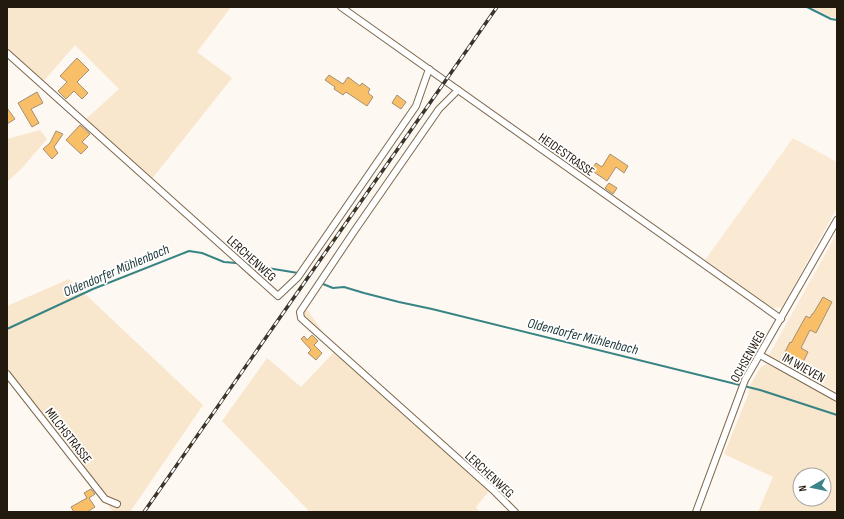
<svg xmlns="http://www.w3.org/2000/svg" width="844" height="519" viewBox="0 0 844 519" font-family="'Sofia Sans Condensed',sans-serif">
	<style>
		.built { fill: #fbead3 }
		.green { fill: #f9e7cd; fill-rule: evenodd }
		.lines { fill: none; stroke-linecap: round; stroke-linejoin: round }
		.stream { stroke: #388484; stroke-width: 2 }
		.building { fill: #f9bf68; stroke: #a48f72 }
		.minor-casing { stroke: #7d694d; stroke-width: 8 }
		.minor { stroke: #fff; stroke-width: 6 }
		.rail-casing { stroke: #3c3529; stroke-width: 3.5 }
		.rail { stroke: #fff; stroke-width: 2; stroke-dasharray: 6; stroke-linecap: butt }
		.labels { text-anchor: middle; stroke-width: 3.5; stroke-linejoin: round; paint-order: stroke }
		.street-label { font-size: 13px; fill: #221a0e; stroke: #fff }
		.water-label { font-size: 14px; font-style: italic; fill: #233c3e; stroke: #fff }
	</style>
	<rect width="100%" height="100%" fill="#fdf8f2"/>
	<g class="built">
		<polygon points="793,138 837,162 837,208 782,307 773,308 705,260"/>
		<polygon points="837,233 837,392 769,355"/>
	</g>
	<g class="green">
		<polygon points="7,7 231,7 197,52 232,78 151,180 86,119 119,89 75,45 43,82 7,48"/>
		<polygon points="810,7 837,7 837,18 831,17"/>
		<polygon points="40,130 47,139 23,167 7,182 7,139"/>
		<polygon points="69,279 203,405 130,512 113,512 91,481 7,374 7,306"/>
		<polygon points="305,307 325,335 304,317 303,312"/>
		<polygon points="335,351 489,491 476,507 479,512 310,512 222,421 267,358 301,387"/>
		<path d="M767 364 837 400V512H758L773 477 724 454 748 395 751 383 761 367ZM800 475H824V499H800Z"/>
	</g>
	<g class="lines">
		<g class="stream">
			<polyline points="807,7 831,19 837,20"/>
			<polyline points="249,265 298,273"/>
			<polyline points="323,284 333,288 344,287 364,293 399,302 432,309 760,390 837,415"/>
			<polyline points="7,329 93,289 189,251 202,253 224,262 236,263"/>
		</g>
	</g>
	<g class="building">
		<polygon points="77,58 89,70 77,82 88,93 82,99 74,91 66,99 58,91 67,82 60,76"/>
		<polygon points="329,75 343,84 348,77 360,86 362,83 370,89 368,93 373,97 367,106 346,92 343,95 334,89 335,87 325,80"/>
		<polygon points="37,92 43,103 31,109 39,123 32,127 18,103"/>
		<polygon points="397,95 406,102 401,109 392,103"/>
		<polygon points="7,108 15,119 7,124"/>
		<polygon points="80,125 90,134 82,142 88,147 81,154 66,140"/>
		<polygon points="56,131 63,134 54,147 58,153 52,159 43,149 50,143"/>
		<polygon points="610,154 628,166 624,173 616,167 607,181 591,170 596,163 602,167"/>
		<polygon points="609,183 617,188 613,194 605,188"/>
		<polygon points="823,297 832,302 816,333 810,330 801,348 808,352 803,362 785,352 790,342 791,343 806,316 810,318 812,314 813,314"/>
		<polygon points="312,335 318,341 314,345 322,353 316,360 308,353 311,350 301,339 304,336 307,340"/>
		<polygon points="91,489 95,494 89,498 95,507 87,512 74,512 71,507 87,498 84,493"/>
	</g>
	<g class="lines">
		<defs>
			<g id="minor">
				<polyline points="341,7 781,319"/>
				<polyline points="7,53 278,296 298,277 416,106 429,69"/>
				<polyline points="458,90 439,109 355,230 300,312 301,318 493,490 515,512"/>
				<polyline points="760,355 837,398"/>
				<polyline points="7,374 105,499 117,504"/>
				<polyline points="696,512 745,380 837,220"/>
			</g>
		</defs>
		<use href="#minor" class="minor-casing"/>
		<use href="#minor" class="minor"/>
		<defs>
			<polyline id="rail" points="144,512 497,7"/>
		</defs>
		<use href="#rail" class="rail-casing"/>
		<use href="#rail" class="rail"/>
	</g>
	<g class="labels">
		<g class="street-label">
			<text transform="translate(567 154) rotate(35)" y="5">HEIDESTRASSE</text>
			<text transform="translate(252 258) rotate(42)" y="5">LERCHENWEG</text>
			<text transform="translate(747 356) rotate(-61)" y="5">OCHSENWEG</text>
			<text transform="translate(804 367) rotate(29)" y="5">IM WIEVEN</text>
			<text transform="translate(69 435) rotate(52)" y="5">MILCHSTRASSE</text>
			<text transform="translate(490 474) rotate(43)" y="5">LERCHENWEG</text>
		</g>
		<g class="water-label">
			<text transform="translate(116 270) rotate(-23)" y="5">Oldendorfer Mühlenbach</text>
			<text transform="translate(583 336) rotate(14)" y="5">Oldendorfer Mühlenbach</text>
		</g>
	</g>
	<rect width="844" height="519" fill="none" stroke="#221a0e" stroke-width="16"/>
	<g transform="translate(812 487) rotate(261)"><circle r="19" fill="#ffffff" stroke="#a7a39f"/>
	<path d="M0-3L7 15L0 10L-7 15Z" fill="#3c8489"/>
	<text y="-6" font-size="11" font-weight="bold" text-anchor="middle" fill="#221a0e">N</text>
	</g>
</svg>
